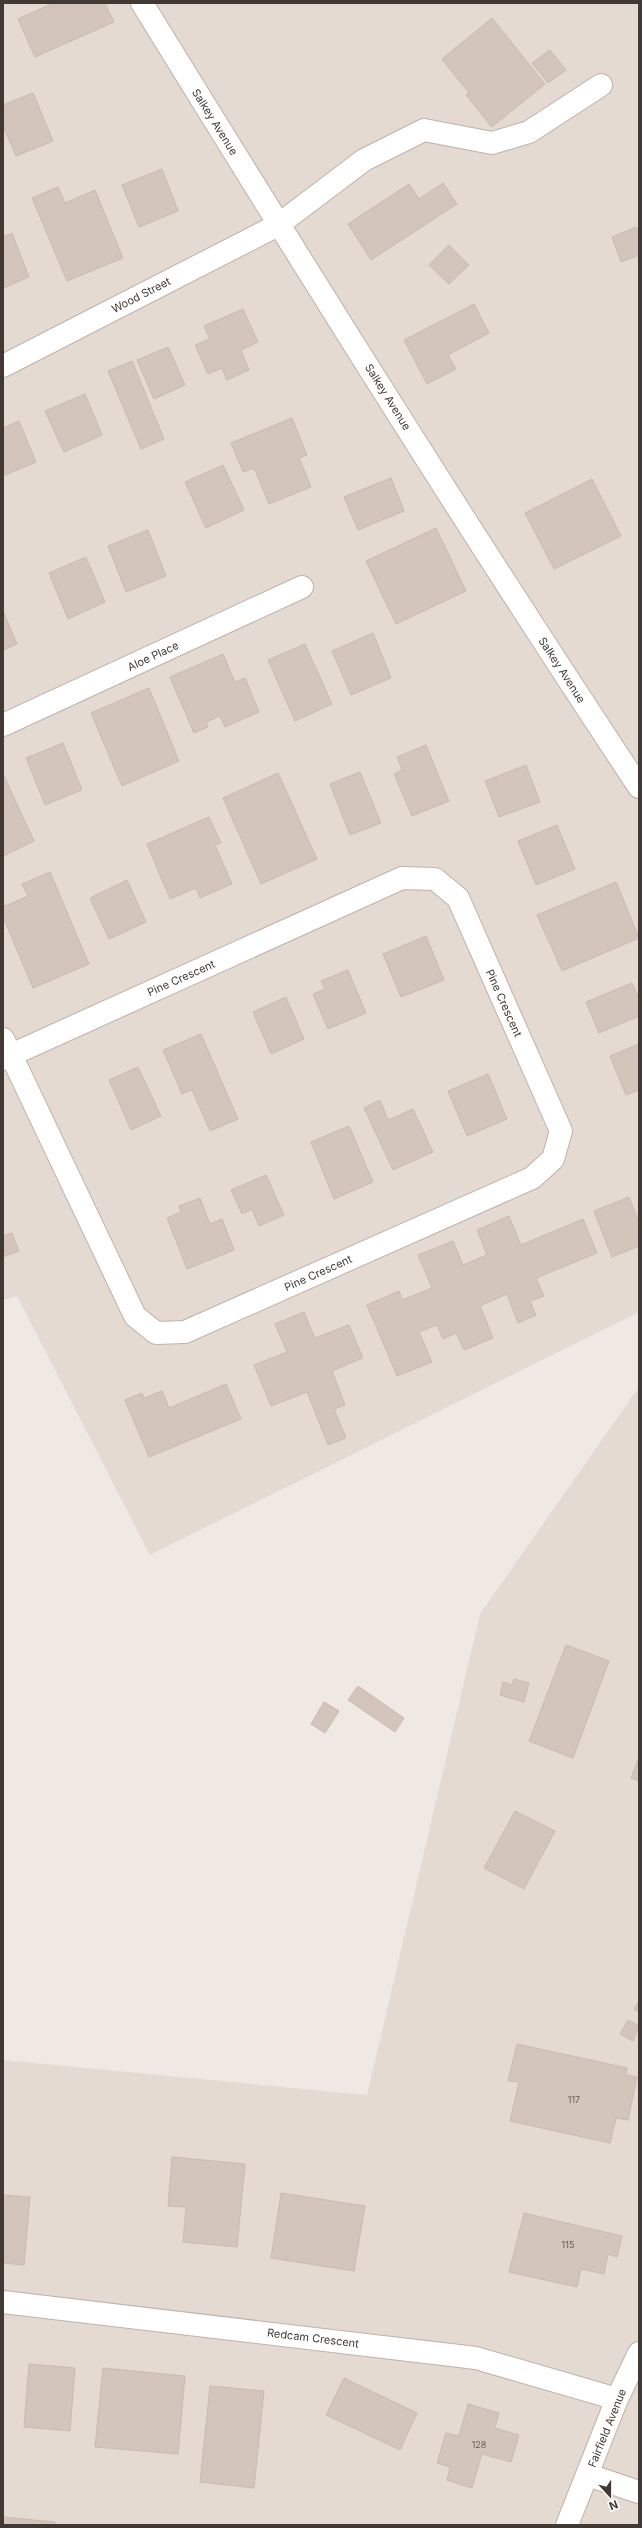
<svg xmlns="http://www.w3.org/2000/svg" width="642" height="2528" viewBox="0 0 642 2528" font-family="Inter,sans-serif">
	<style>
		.residential { fill: #e4dad1 }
		.building { fill: #d4c5bc; stroke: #cbb9ad }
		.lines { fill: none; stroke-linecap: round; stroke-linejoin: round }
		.minor-casing { stroke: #beb2a9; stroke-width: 24 }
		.minor { stroke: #fff; stroke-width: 22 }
		.labels { text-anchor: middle; stroke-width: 3; stroke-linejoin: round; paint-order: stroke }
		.number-label { font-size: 9px; fill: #665c56 }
		.street-label { font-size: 11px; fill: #423934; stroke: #fff }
	</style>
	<rect width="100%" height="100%" fill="#f0e9e3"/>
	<g class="residential">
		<polygon points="3,3 639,3 639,1312 150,1555 17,1296 3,1300"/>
		<polygon points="639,1387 639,2525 3,2525 3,2060 367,2095 480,1614"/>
	</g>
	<g class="building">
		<polygon points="53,3 105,3 114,22 35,57 18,19"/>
		<polygon points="492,18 545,84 492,127 466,95 469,93 442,59"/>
		<polygon points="550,50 566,70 548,83 532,63"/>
		<polygon points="33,93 53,141 16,156 3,126 3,105"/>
		<polygon points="162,169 178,211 139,227 122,185"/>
		<polygon points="443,183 457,204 371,260 348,224 409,184 419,199"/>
		<polygon points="58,187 65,203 95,190 123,258 67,281 32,198"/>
		<polygon points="636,227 639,235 639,255 621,262 612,237"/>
		<polygon points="12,233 29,277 3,288 3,237"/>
		<polygon points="449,245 469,265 449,284 429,265"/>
		<polygon points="474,304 489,333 448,355 456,369 427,384 404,340"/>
		<polygon points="243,309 258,342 241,350 249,370 227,380 222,368 208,374 195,345 210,339 204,326"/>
		<polygon points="168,347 185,385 154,399 137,360"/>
		<polygon points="132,361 164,439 141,449 108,371"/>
		<polygon points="85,394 102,435 64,452 45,411"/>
		<polygon points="292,418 307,455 299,458 311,487 269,504 254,468 243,472 231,443"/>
		<polygon points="19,421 36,462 3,476 3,428"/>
		<polygon points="223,465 244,510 206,528 185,482"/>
		<polygon points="391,478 404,511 358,530 344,497"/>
		<polygon points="592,479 621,536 554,569 525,513"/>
		<polygon points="436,528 466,591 396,624 366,561"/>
		<polygon points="148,530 166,576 126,592 108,546"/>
		<polygon points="86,557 105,602 68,619 49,573"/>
		<polygon points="3,611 17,644 3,650"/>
		<polygon points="373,633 391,678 351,695 332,651"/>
		<polygon points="305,644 332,704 295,721 268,660"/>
		<polygon points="223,654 235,682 245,678 259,712 225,727 220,716 206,722 208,727 194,733 170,677"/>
		<polygon points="149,688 179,761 122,786 91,713"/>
		<polygon points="63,743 82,790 45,805 26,758"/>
		<polygon points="426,745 449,801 412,816 394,774 402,770 397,757"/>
		<polygon points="526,765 540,802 499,817 485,781"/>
		<polygon points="360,772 381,823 350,835 330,784"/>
		<polygon points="278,773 317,859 261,884 223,798"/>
		<polygon points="3,774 34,841 3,856"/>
		<polygon points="209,817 221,843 215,845 232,884 200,898 196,888 170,899 147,844"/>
		<polygon points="557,825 575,869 536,885 518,841"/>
		<polygon points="50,872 89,964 33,988 3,917 3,907 28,896 22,884"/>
		<polygon points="127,880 146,922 109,939 90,898"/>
		<polygon points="616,882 639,938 562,971 537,915"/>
		<polygon points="426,936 444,980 401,997 383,954"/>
		<polygon points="348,970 366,1013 328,1029 313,994 325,989 321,981"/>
		<polygon points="632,983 639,999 639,1016 599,1033 586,1002"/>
		<polygon points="286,997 304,1039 271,1054 253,1012"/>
		<polygon points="201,1034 238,1119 210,1131 192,1090 182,1094 163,1050"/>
		<polygon points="639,1044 639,1090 626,1095 610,1056"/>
		<polygon points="138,1067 161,1116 131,1130 109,1080"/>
		<polygon points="488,1074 507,1119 467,1136 448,1091"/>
		<polygon points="380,1100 388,1120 413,1109 433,1152 393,1170 364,1108"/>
		<polygon points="349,1126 373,1182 334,1199 311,1142"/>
		<polygon points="266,1175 284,1215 259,1226 252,1209 242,1214 231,1190"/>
		<polygon points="629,1197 639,1223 639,1246 612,1257 594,1211"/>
		<polygon points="200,1198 210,1224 222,1219 234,1250 187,1269 167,1218 181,1212 179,1206"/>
		<polygon points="509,1216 521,1245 583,1219 597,1253 536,1278 544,1296 530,1301 536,1315 518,1323 507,1294 480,1306 493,1338 464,1350 456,1333 443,1339 437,1325 419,1332 432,1362 397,1376 367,1305 399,1291 402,1300 432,1288 418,1255 453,1241 463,1265 487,1255 477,1230"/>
		<polygon points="12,1233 19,1251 3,1257 3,1236"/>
		<polygon points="304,1312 315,1338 349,1325 363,1358 332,1371 345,1405 334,1409 346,1438 328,1445 307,1392 271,1406 254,1365 287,1352 275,1324"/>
		<polygon points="226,1384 241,1419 149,1457 125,1400 142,1393 144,1398 162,1391 169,1408"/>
		<polygon points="566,1645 609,1661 573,1758 529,1741"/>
		<polygon points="514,1679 529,1683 524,1702 500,1695 503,1682 512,1685"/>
		<polygon points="358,1686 404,1718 395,1732 348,1700"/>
		<polygon points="324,1702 339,1711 325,1733 311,1724"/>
		<polygon points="639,1757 639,1781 631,1778"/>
		<polygon points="515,1811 555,1831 524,1889 484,1868"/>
		<polygon points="639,2001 639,2012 634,2009"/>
		<polygon points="628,2020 639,2026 633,2041 620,2034"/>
		<polygon points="517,2044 627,2068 626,2075 637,2077 628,2120 616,2118 610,2143 510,2121 519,2082 508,2081"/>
		<polygon points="172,2157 245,2164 237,2247 183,2242 186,2207 168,2206"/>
		<polygon points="281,2193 365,2206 354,2271 271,2258"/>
		<polygon points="3,2195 30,2197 24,2265 3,2263"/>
		<polygon points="524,2213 622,2236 617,2257 608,2254 604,2274 581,2269 577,2287 509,2272"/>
		<polygon points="29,2364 75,2368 70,2431 24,2427"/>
		<polygon points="103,2368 185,2376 178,2454 95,2447"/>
		<polygon points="344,2378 417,2413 400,2450 326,2415"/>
		<polygon points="210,2386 264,2391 254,2488 200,2482"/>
		<polygon points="468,2404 499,2413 495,2428 519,2435 511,2462 482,2454 472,2488 447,2480 450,2467 437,2463 446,2433 459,2436"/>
		<polygon points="3,2517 55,2522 55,2525 3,2525"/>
	</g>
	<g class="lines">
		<defs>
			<g id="minor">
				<path d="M142 3C304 266 468 529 639 787"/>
				<polyline points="3,366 278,225 364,160 424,130 492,143 529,132 601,85"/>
				<polyline points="3,725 302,587"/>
				<polyline points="3,1039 11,1055 135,1316 156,1333 185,1332 532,1178 553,1159 561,1131 458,898 435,879 402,878 11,1055 3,1059"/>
				<polyline points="3,2302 476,2358 617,2399"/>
				<polyline points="588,2475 639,2492"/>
				<polyline points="567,2525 617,2399 639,2353"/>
			</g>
		</defs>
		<use href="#minor" class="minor-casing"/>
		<use href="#minor" class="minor"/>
	</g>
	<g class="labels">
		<g class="number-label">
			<text x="574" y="2103">117</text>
			<text x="568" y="2248">115</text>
			<text x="479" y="2448">128</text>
		</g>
		<g class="street-label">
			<text transform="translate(215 122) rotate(58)" y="4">Salkey Avenue</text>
			<text transform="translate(141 295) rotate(-27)" y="4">Wood Street</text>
			<text transform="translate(388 397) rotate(58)" y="4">Salkey Avenue</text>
			<text transform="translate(153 656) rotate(-25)" y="4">Aloe Place</text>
			<text transform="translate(562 670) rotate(57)" y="4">Salkey Avenue</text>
			<text transform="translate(181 978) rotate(-24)" y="4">Pine Crescent</text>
			<text transform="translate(504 1003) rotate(66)" y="4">Pine Crescent</text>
			<text transform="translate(318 1273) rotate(-24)" y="4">Pine Crescent</text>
			<text transform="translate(313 2338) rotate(7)" y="4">Redcam Crescent</text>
			<text transform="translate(607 2428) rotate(-68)" y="4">Fairfield Avenue</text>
		</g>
	</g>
	<rect width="642" height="2528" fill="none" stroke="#423934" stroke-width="8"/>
	<g transform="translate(610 2496) rotate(159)" stroke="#ffffff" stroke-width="3" paint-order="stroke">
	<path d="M0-3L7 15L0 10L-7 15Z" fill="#423934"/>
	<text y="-6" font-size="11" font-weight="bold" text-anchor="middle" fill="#423934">N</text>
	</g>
</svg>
